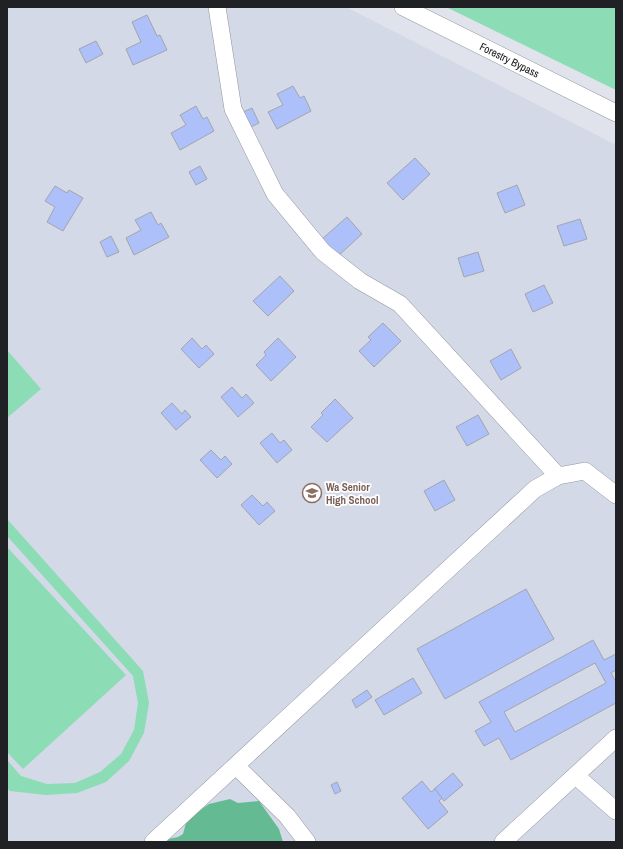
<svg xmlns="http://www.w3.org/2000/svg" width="623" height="849" viewBox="0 0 623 849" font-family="'Archivo Narrow',sans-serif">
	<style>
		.built { fill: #d4d9e8 }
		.green { fill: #8cdcb5 }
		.forest { fill: #64bb93 }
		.building { fill: #adc0f9; stroke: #a2a5ac; fill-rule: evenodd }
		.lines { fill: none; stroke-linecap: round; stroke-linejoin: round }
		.minor-casing { stroke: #94969e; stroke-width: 18 }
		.minor { stroke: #fff; stroke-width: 17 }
		.labels { text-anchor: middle; stroke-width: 3.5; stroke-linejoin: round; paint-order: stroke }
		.street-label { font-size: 11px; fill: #202124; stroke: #fff }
		.education-label { font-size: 11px; font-weight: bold; fill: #785e54; stroke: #fff; text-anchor: start }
	</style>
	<rect width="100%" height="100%" fill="#e0e3eb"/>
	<polygon class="built" points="7,7 346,7 616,145 616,842 7,842"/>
	<g class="green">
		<polygon points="446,7 616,7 616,90"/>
		<polygon points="7,350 41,389 7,418"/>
		<polygon points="7,519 143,671 149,703 144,733 129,761 106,782 77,793 46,795 10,791 7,788 7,760 21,776 47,784 75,783 100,772 121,754 134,730 138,703 133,676 7,536"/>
		<polygon points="7,547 126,675 23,769 7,752"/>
	</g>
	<polygon class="forest" points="230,799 238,803 259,801 279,829 283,842 166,842 168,839 178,837 183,834 187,819 209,804"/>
	<g class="building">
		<polygon points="147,15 157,36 160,35 167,50 133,65 126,49 141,42 132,22"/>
		<polygon points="96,41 103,54 86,63 79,49"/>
		<polygon points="293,86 300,98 304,96 311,111 277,129 268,112 283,105 277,94"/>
		<polygon points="196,106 203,119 207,117 214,131 180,150 171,133 186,125 180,115"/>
		<polygon points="252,108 259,123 249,128 241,113"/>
		<polygon points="415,158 430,174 403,200 387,183"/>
		<polygon points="200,166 207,179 196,185 189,172"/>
		<polygon points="517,185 525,205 505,213 497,193"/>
		<polygon points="55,186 67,193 69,190 83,198 63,231 47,222 55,207 45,201"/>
		<polygon points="151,212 158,225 161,223 169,237 134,255 126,238 141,230 135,220"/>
		<polygon points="347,217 362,234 337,257 321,240"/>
		<polygon points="580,219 587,239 564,246 557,226"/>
		<polygon points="111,236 119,252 107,257 100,242"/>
		<polygon points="478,252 484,271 464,277 458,258"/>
		<polygon points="280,276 294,291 268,316 253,301"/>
		<polygon points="544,285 553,303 533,312 525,294"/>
		<polygon points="383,323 401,341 374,367 359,351 371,340 368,337"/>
		<polygon points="192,338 202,349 206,345 214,354 199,368 181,349"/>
		<polygon points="278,338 296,357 271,381 256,365 266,355 264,352"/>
		<polygon points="511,349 521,368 501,380 490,361"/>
		<polygon points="232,387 242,398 246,394 254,403 238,417 221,397"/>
		<polygon points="335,399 353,418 327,442 311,427 323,415 321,413"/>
		<polygon points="172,403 182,414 185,410 191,417 176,430 161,413"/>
		<polygon points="478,415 489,434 467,446 456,427"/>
		<polygon points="272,433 280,443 284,440 292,450 277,463 260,443"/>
		<polygon points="211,450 221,460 225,456 232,464 217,478 200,460"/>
		<polygon points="444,480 455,500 435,511 424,491"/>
		<polygon points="252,495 263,506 267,502 275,511 259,525 241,505"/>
		<polygon points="526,589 554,639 445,699 417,649"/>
		<path d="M593 640 604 660 616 654V670L611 673 616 682V703L511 760 499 738 484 746 475 731 491 722 479 702ZM595 663 606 683 515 732 504 712Z"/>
		<polygon points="413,678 422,693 384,715 375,700"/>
		<polygon points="367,690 372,697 356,708 352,700"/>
		<polygon points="453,773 463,785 444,801 434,789"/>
		<polygon points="422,781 431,792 435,789 442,798 439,801 448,812 428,829 402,798"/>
		<polygon points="337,782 341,791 335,794 331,785"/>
	</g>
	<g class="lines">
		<defs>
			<g id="minor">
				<polyline points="217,7 233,109 275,194 323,252 360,281 400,304 558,476"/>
				<path id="s1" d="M403 7 616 113"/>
				<polyline points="236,766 287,816 307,842"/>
				<polyline points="576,776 616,811"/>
				<polyline points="153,842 535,489 558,476 585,471 616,495"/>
				<polyline points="503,842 616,738"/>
			</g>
		</defs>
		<use href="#minor" class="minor-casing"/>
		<use href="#minor" class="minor"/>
	</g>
	<defs>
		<symbol id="school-ring" viewBox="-11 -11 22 22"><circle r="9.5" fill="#fff" stroke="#8d6e63" stroke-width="1.5"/><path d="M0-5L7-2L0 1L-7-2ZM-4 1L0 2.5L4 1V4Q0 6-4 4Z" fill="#8d6e63"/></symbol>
	</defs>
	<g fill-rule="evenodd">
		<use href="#school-ring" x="301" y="482" width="22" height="22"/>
	</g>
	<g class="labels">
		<g class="street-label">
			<text dy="4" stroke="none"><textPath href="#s1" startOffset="119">Forestry Bypass</textPath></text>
		</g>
		<g class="education-label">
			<text x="326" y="491">Wa Senior<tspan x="326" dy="13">High School</tspan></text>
		</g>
	</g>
	<rect width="623" height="849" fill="none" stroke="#202124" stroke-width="16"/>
</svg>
